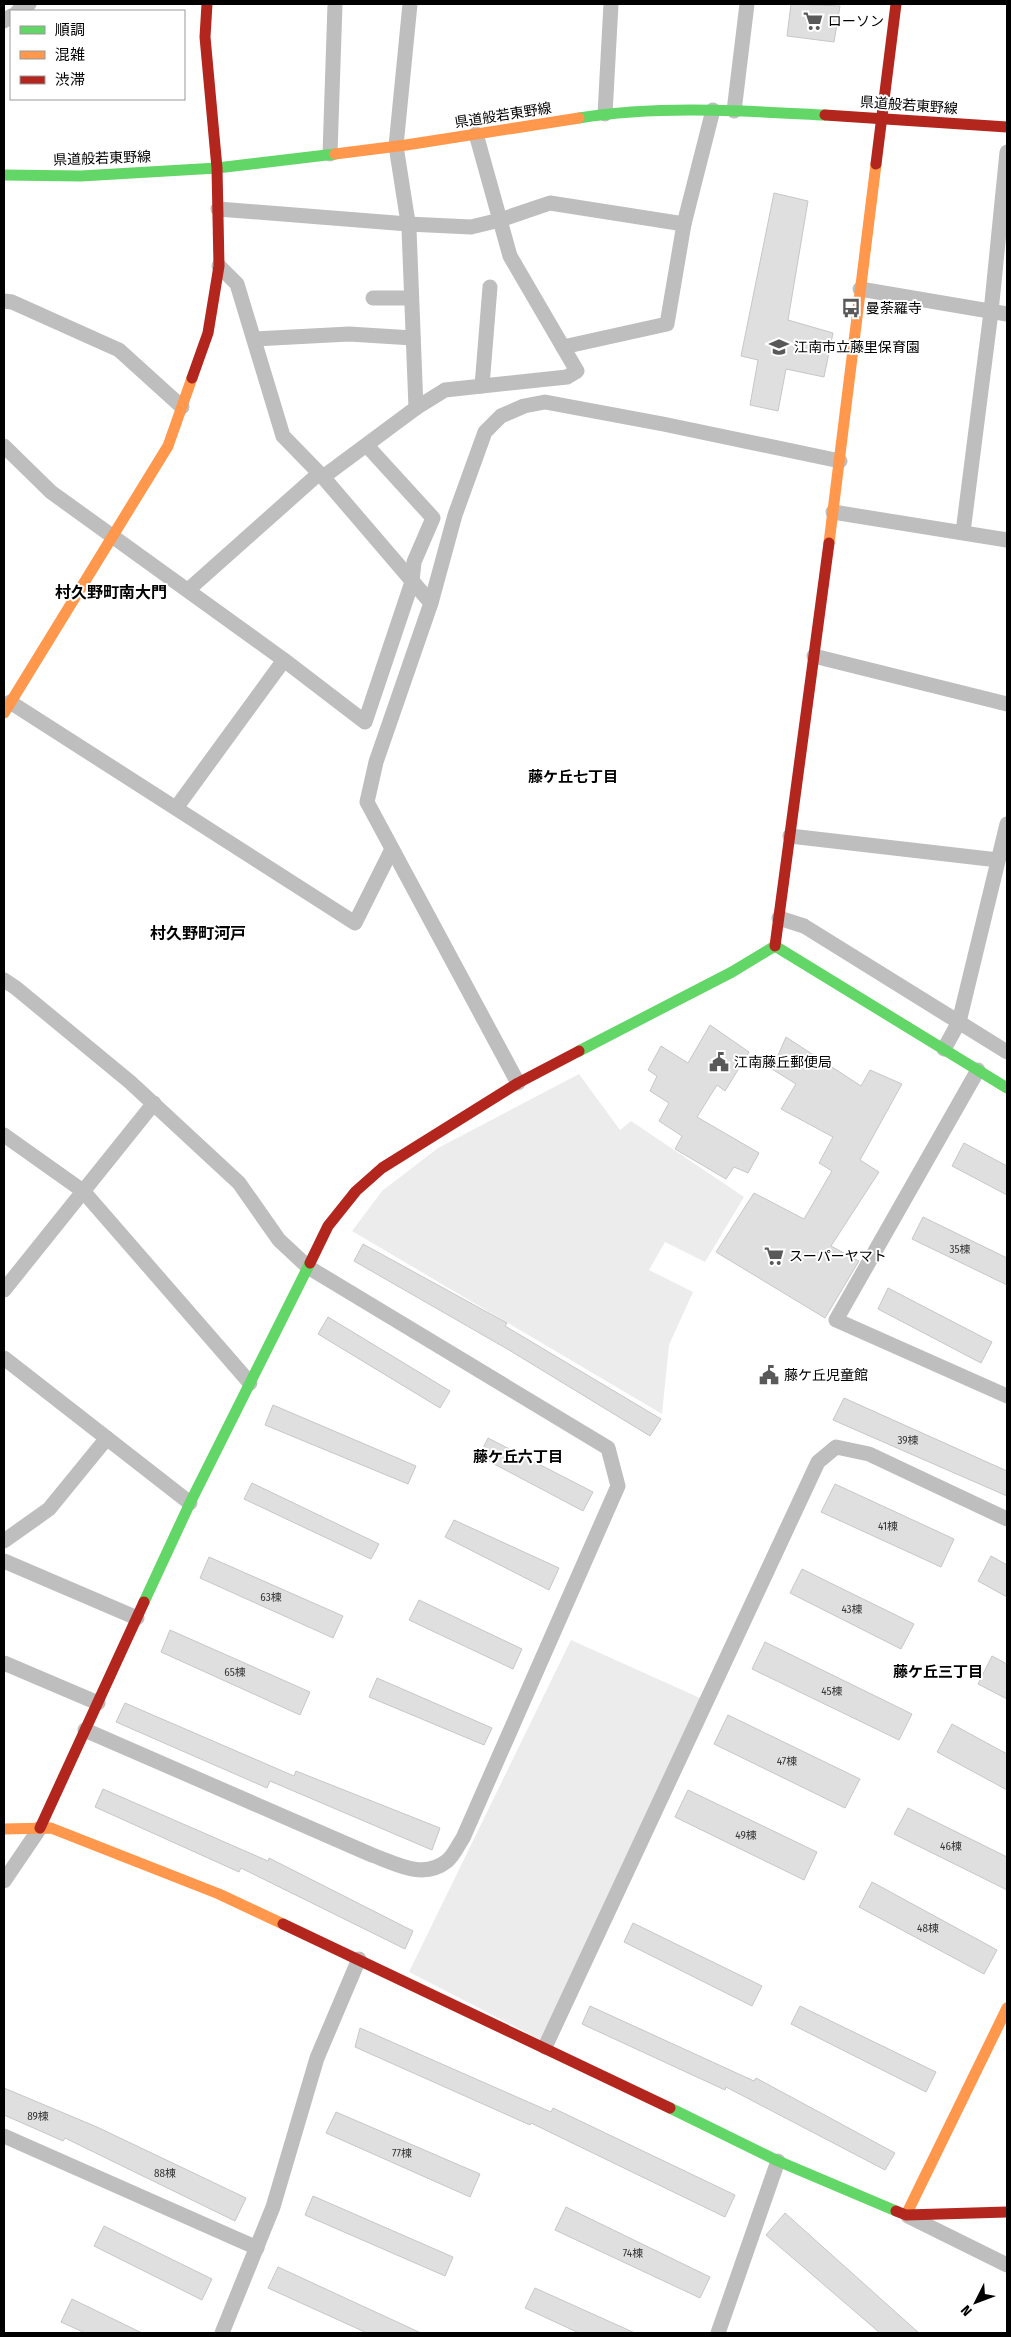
<svg xmlns="http://www.w3.org/2000/svg" width="1011" height="2337" viewBox="0 0 1011 2337" font-family="'Fira Sans Condensed','Noto Sans JP',sans-serif">
	<style>
		.green { fill: #ececec }
		.building { fill: #dfdfdf; stroke: #c7c7c7 }
		.lines { fill: none; stroke-linecap: round; stroke-linejoin: round }
		.street { stroke: #bebebe; stroke-width: 15 }
		.fast { stroke: #63d668; stroke-width: 11 }
		.slow { stroke: #ff974d; stroke-width: 11 }
		.jam { stroke: #b3261e; stroke-width: 11 }
		.labels { text-anchor: middle; stroke-width: 4; stroke-linejoin: round; paint-order: stroke }
		.number-label { font-size: 11px; fill: #383838 }
		.poi-label { font-size: 14px; fill: #000; stroke: #fff; text-anchor: start }
		.street-label { font-size: 14px; fill: #000; stroke: #fff }
		.neighbourhood-label { font-size: 15px; font-weight: bold; fill: #000; stroke: #fff }
		.quarter-label { font-size: 16px; font-weight: bold; fill: #000; stroke: #fff }
	</style>
	<rect width="100%" height="100%" fill="#fff"/>
	<g class="green">
		<polygon points="579,1074 620,1130 631,1121 744,1197 705,1262 665,1242 649,1270 693,1292 669,1345 662,1414 352,1231 382,1191 438,1148"/>
		<polygon points="571,1640 700,1698 541,2040 409,1972"/>
	</g>
	<g class="building">
		<polygon points="791,4 840,6 834,42 787,36"/>
		<polygon points="774,193 808,201 788,320 833,333 824,377 786,369 778,411 750,405 758,360 741,356"/>
		<polygon points="710,1025 749,1052 725,1091 717,1085 697,1117 759,1153 748,1173 734,1167 726,1179 675,1149 682,1136 659,1121 669,1103 650,1091 657,1076 648,1070 661,1046 688,1063"/>
		<polygon points="786,1037 861,1086 870,1070 902,1084 860,1160 879,1172 831,1246 859,1261 825,1318 716,1252 754,1193 804,1219 832,1171 819,1163 833,1137 781,1109 796,1084 772,1069"/>
		<polygon points="964,1143 1007,1166 1007,1195 952,1166"/>
		<polygon points="923,1217 1007,1258 1007,1285 912,1239"/>
		<polygon points="363,1244 507,1323 505,1326 661,1419 650,1436 509,1350 354,1261"/>
		<polygon points="888,1288 992,1342 981,1363 878,1309"/>
		<polygon points="328,1317 450,1391 440,1408 318,1334"/>
		<polygon points="844,1398 1007,1471 1007,1496 833,1420"/>
		<polygon points="273,1405 416,1466 408,1484 265,1425"/>
		<polygon points="488,1438 593,1492 583,1511 479,1456"/>
		<polygon points="252,1483 379,1544 371,1559 244,1499"/>
		<polygon points="835,1484 954,1539 941,1567 821,1512"/>
		<polygon points="454,1520 559,1568 549,1590 445,1537"/>
		<polygon points="991,1556 1007,1565 1007,1597 978,1581"/>
		<polygon points="209,1557 343,1616 333,1638 200,1578"/>
		<polygon points="802,1569 914,1624 901,1649 790,1593"/>
		<polygon points="419,1600 522,1649 513,1669 409,1620"/>
		<polygon points="170,1630 310,1692 300,1715 161,1652"/>
		<polygon points="765,1642 912,1714 899,1740 752,1669"/>
		<polygon points="992,1656 1007,1664 1007,1699 978,1684"/>
		<polygon points="377,1678 492,1728 484,1745 369,1697"/>
		<polygon points="125,1703 294,1776 296,1771 440,1828 432,1850 270,1781 267,1788 116,1722"/>
		<polygon points="728,1715 860,1779 845,1808 714,1744"/>
		<polygon points="952,1724 1007,1754 1007,1790 937,1752"/>
		<polygon points="103,1789 268,1861 269,1858 413,1931 405,1949 241,1868 239,1872 95,1807"/>
		<polygon points="688,1790 817,1852 804,1880 675,1817"/>
		<polygon points="908,1808 1007,1857 1007,1890 894,1834"/>
		<polygon points="872,1882 997,1950 984,1974 859,1907"/>
		<polygon points="633,1923 762,1986 752,2006 624,1942"/>
		<polygon points="590,2006 754,2081 756,2078 895,2153 885,2170 726,2087 725,2090 582,2024"/>
		<polygon points="800,2006 936,2072 926,2092 791,2024"/>
		<polygon points="360,2028 551,2112 553,2108 735,2195 725,2217 531,2123 530,2125 355,2047"/>
		<polygon points="4,2088 97,2127 246,2198 235,2221 65,2138 63,2141 4,2115"/>
		<polygon points="336,2112 480,2174 470,2197 326,2133"/>
		<polygon points="313,2196 453,2257 445,2276 305,2215"/>
		<polygon points="566,2207 710,2277 700,2298 555,2230"/>
		<polygon points="785,2213 919,2333 880,2333 766,2235"/>
		<polygon points="104,2226 212,2279 202,2300 94,2246"/>
		<polygon points="278,2267 421,2333 367,2333 268,2288"/>
		<polygon points="535,2288 635,2333 579,2333 525,2308"/>
		<polygon points="72,2299 142,2333 85,2333 61,2322"/>
	</g>
	<g class="lines">
		<g class="street">
			<polyline points="18,11 29,4"/>
			<polyline points="4,21 11,16"/>
			<polyline points="734,111 747,4"/>
			<polyline points="605,114 611,4"/>
			<polyline points="476,134 510,256 563,347 667,324 684,224 713,110"/>
			<polyline points="330,154 335,4"/>
			<polyline points="218,209 408,224 471,227 500,220 550,203 684,224"/>
			<polyline points="219,266 237,284 283,436 323,477 431,603"/>
			<polyline points="860,289 1007,314"/>
			<polyline points="373,298 411,298"/>
			<polyline points="4,301 12,302 119,350 182,407"/>
			<polyline points="254,339 349,334 413,338"/>
			<polyline points="482,386 490,287"/>
			<polyline points="416,408 445,390 567,377 577,371 563,347"/>
			<polyline points="4,446 51,492 284,660 176,808"/>
			<polyline points="323,477 416,408 409,229 396,146 410,4"/>
			<polyline points="833,512 1007,540"/>
			<polyline points="963,532 991,312 1007,152"/>
			<polyline points="188,590 315,477"/>
			<polyline points="814,656 1007,704"/>
			<polyline points="284,660 365,722 412,582 414,562 433,518 370,449"/>
			<polyline points="10,702 355,923 392,849"/>
			<polyline points="790,836 998,860"/>
			<polyline points="779,918 804,926 1007,1052"/>
			<path d="M4 980 16 988 130 1082 239 1183 279 1240 308 1267 608 1448 618 1486 463 1838C458 1845 454 1855 447 1861 423 1880 397 1864 372 1855L85 1730"/>
			<polyline points="944,1049 959,1022 1007,824"/>
			<polyline points="978,1070 836,1320 1007,1396"/>
			<polyline points="518,1083 367,802 376,762 431,603 455,515 485,432 501,416 524,406 545,402 663,424 840,461"/>
			<polyline points="4,1135 83,1191 250,1383"/>
			<polyline points="4,1290 154,1103"/>
			<polyline points="4,1358 190,1503"/>
			<polyline points="4,1541 49,1509 107,1438"/>
			<polyline points="4,1561 137,1618"/>
			<polyline points="4,1663 98,1703"/>
			<polyline points="4,1881 40,1828"/>
			<polyline points="545,2047 818,1462 836,1447 869,1454 1007,1519"/>
			<polyline points="4,2136 257,2248"/>
			<polyline points="908,2216 1007,2265"/>
			<polyline points="222,2333 273,2207 317,2058 359,1959"/>
			<polyline points="718,2333 778,2161"/>
		</g>
		<g class="fast">
			<path d="M579 118C660 105 744 111 825 115"/>
			<polyline points="4,175 81,176 217,168 335,154"/>
			<polyline points="775,946 1007,1088"/>
			<polyline points="579,1051 732,972 775,946"/>
			<polyline points="144,1602 190,1503 310,1263"/>
			<polyline points="670,2108 778,2161 896,2211"/>
		</g>
		<g class="slow">
			<polyline points="335,154 406,145 579,118"/>
			<polyline points="829,543 876,164"/>
			<polyline points="4,713 168,446 192,378"/>
			<polyline points="4,1829 51,1828 219,1894 283,1924"/>
			<polyline points="906,2215 1007,2008"/>
		</g>
		<g class="jam">
			<polyline points="825,115 1007,127"/>
			<polyline points="876,164 896,4"/>
			<polyline points="192,378 208,333 219,266 217,168 205,37 207,4"/>
			<polyline points="775,946 829,543"/>
			<polyline points="310,1263 328,1226 356,1191 382,1168 518,1083 579,1051"/>
			<polyline points="40,1828 144,1602"/>
			<polyline points="283,1924 670,2108"/>
			<polyline points="896,2211 906,2215 1007,2212"/>
		</g>
	</g>
	<defs>
		<symbol id="supermarket-bare" viewBox="-9 -9 18 18"><path d="M-6-5.5h2.5l.6 2H6L4.5 2H-2.5L-4.4-4H-6ZM-1.5 3.2a1.3 1.3 0 1 0 .1 0ZM3 3.2a1.3 1.3 0 1 0 .1 0Z" fill="#595959" stroke="#fff" stroke-width="2.5" paint-order="stroke"/></symbol>
		<symbol id="bus-bare" viewBox="-9 -9 18 18"><path d="M-5-6H5V4H4V6H2V4H-2V6H-4V4H-5ZM-3.5-4V0h7V-4ZM-3.5 1.2v1.5H-2V1.2ZM2 1.2v1.5H3.5V1.2Z" fill="#595959" stroke="#fff" stroke-width="2.5" paint-order="stroke"/></symbol>
		<symbol id="school-bare" viewBox="-9 -9 18 18"><path d="M0-5L7-2L0 1L-7-2ZM-4 1L0 2.5L4 1V4Q0 6-4 4Z" fill="#595959" stroke="#fff" stroke-width="2.5" paint-order="stroke"/></symbol>
		<symbol id="civic-bare" viewBox="-9 -9 18 18"><path d="M-.6-6.5H3V-4.5H.6V-3L4-1V1h2V6H-6V1h2V-1L-.6-3ZM-1.2 2.5V6h2.4V2.5Z" fill="#595959" stroke="#fff" stroke-width="2.5" paint-order="stroke"/></symbol>
	</defs>
	<g fill-rule="evenodd">
		<use href="#supermarket-bare" x="799" y="7" width="28" height="28"/>
		<use href="#bus-bare" x="837" y="294" width="28" height="28"/>
		<use href="#school-bare" x="765" y="333" width="28" height="28"/>
		<use href="#civic-bare" x="705" y="1048" width="28" height="28"/>
		<use href="#supermarket-bare" x="760" y="1242" width="28" height="28"/>
		<use href="#civic-bare" x="755" y="1361" width="28" height="28"/>
	</g>
	<g class="labels">
		<g class="number-label">
			<text x="960" y="1253">35棟</text>
			<text x="908" y="1444">39棟</text>
			<text x="888" y="1530">41棟</text>
			<text x="271" y="1601">63棟</text>
			<text x="852" y="1613">43棟</text>
			<text x="235" y="1676">65棟</text>
			<text x="832" y="1695">45棟</text>
			<text x="787" y="1765">47棟</text>
			<text x="746" y="1839">49棟</text>
			<text x="951" y="1850">46棟</text>
			<text x="928" y="1932">48棟</text>
			<text x="38" y="2120">89棟</text>
			<text x="402" y="2157">77棟</text>
			<text x="165" y="2177">88棟</text>
			<text x="633" y="2257">74棟</text>
		</g>
		<g class="poi-label">
			<text x="828" y="26">ローソン</text>
			<text x="866" y="313">曼荼羅寺</text>
			<text x="794" y="352">江南市立藤里保育園</text>
			<text x="734" y="1067">江南藤丘郵便局</text>
			<text x="789" y="1261">スーパーヤマト</text>
			<text x="784" y="1380">藤ケ丘児童館</text>
		</g>
		<g class="street-label">
			<text transform="translate(909 105) rotate(4)" y="5">県道般若東野線</text>
			<text transform="translate(503 115) rotate(-9)" y="5">県道般若東野線</text>
			<text transform="translate(102 158) rotate(-2)" y="5">県道般若東野線</text>
		</g>
		<g class="neighbourhood-label">
			<text x="573" y="782">藤ケ丘七丁目</text>
			<text x="518" y="1462">藤ケ丘六丁目</text>
			<text x="938" y="1677">藤ケ丘三丁目</text>
		</g>
		<g class="quarter-label">
			<text x="111" y="598">村久野町南大門</text>
			<text x="198" y="939">村久野町河戸</text>
		</g>
	</g>
	<rect width="1011" height="2337" fill="none" stroke="#000000" stroke-width="10"/>
	<rect x="10" y="10" width="175" height="90" fill="#ffffff" stroke="#999999"/>
	<rect x="20" y="26" width="25" height="8" fill="#63d668" stroke="#999999"/>
	<text x="55" y="35" font-size="15" fill="#000000">順調</text>
	<rect x="20" y="51" width="25" height="8" fill="#ff974d" stroke="#999999"/>
	<text x="55" y="60" font-size="15" fill="#000000">混雑</text>
	<rect x="20" y="76" width="25" height="8" fill="#b3261e" stroke="#999999"/>
	<text x="55" y="85" font-size="15" fill="#000000">渋滞</text>
	<g transform="translate(976 2302) rotate(228)" stroke="#ffffff" stroke-width="4" paint-order="stroke">
	<path d="M0-4L9 19L0 12L-9 19Z" fill="#000000"/>
	<text y="-8" font-size="14" font-weight="bold" text-anchor="middle" fill="#000000">N</text>
	</g>
</svg>
